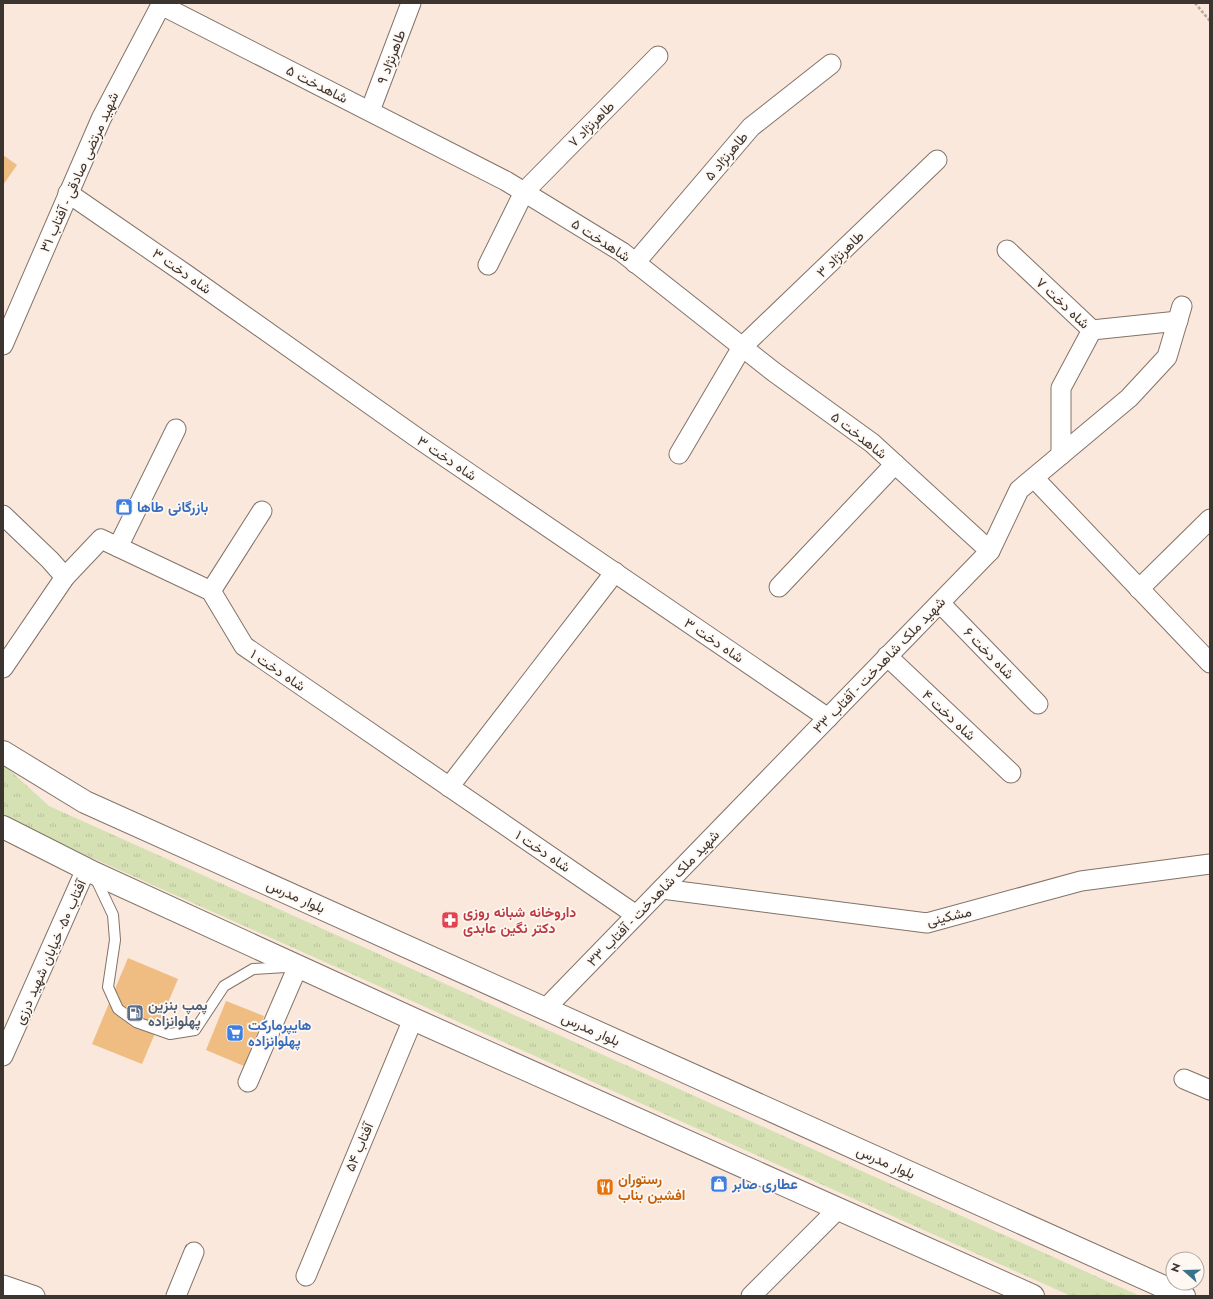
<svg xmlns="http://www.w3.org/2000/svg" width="1213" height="1299" viewBox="0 0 1213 1299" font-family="Jost,Vazirmatn,sans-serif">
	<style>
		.grass { fill: url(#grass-tufts) }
		.building { fill: #efbd82 }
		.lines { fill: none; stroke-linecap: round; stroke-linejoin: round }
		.service-casing { stroke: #837368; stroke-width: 12 }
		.minor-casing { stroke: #837368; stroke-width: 21 }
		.primary-casing { stroke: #837368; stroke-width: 24 }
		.path { stroke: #b4a69c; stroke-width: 2.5; stroke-dasharray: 3 2; stroke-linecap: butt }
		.service { stroke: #fff; stroke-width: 10 }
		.minor { stroke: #fff; stroke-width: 19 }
		.primary { stroke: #fff; stroke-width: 22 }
		.labels { text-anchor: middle; stroke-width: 3.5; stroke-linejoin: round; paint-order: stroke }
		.street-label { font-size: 14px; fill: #3b342f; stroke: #fef7f2 }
		.shop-label { font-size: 14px; font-weight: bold; fill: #366cbe; stroke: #fef7f2; text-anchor: start }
		.health-label { font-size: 14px; font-weight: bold; fill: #be3a42; stroke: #fef7f2; text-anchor: start }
		.service-label { font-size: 14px; font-weight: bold; fill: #4e5e75; stroke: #fef7f2; text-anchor: start }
		.food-label { font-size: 14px; font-weight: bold; fill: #c56008; stroke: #fef7f2; text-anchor: start }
	</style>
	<defs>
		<pattern id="grass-tufts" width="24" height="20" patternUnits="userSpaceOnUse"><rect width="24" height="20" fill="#d5e1b3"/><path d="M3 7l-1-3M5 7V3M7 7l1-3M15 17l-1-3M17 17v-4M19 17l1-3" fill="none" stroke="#b8c29a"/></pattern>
	</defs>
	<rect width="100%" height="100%" fill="#f9e8db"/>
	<polygon class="grass" points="3,764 49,806 1140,1296 1071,1296 3,818"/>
	<g class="building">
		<polygon points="3,155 17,165 3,185"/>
		<polygon points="128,958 178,979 142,1064 92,1044"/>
		<polygon points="226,1001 264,1016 244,1066 206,1050"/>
	</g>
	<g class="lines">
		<defs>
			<polyline id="service" points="95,877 113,915 115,940 108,987 118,1009 136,1022 170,1034 195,1030 224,986 253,969 286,967"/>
			<g id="minor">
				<polyline points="161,5 506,181 622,252 774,372 872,443 990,551"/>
				<polyline points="370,111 411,3"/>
				<polyline points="68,193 187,275 416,437 828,718"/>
				<polyline points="1007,250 1092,330 1178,321"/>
				<polyline points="635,263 751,127 831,64"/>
				<polyline points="488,265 524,192 658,56"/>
				<polyline points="3,345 101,119 162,3"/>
				<polyline points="679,454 742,347 937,160"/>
				<polyline points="1061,455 1061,388 1092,330"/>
				<polyline points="1034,478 1210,663"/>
				<polyline points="3,515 50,560 65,577 3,668"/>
				<polyline points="118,547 176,429"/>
				<polyline points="65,577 101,539 211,591 244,646 636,915"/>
				<polyline points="779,587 895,464"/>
				<polyline points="1139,589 1210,519"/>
				<polyline points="211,591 262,511"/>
				<polyline points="940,603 1038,704"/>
				<polyline points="887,656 1011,773"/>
				<polyline points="449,787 615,572"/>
				<polyline points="662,889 927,923 1081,881 1210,864"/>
				<polyline points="545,1009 990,551 1019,490 1129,398 1167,357 1182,306"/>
				<polyline points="3,1056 86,869"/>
				<polyline points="1184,1079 1210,1090"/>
				<polyline points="248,1082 298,966"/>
				<polyline points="306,1276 413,1019"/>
				<polyline points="3,1285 35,1296"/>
				<polyline points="176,1296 194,1252"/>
				<polyline points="751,1296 838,1209"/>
			</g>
			<g id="primary">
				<polyline points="3,752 85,802 1184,1296"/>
				<polyline points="3,827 94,873 413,1019 1033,1296"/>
			</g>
		</defs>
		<use href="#service" class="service-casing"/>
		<use href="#minor" class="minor-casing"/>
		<use href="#primary" class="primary-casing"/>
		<polyline class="path" points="1195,3 1210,21"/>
		<use href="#service" class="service"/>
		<use href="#minor" class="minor"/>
		<use href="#primary" class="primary"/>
	</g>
	<defs>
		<symbol id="shop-square" viewBox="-11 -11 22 22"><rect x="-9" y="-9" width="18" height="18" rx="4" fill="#3f7fe0" stroke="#fef7f2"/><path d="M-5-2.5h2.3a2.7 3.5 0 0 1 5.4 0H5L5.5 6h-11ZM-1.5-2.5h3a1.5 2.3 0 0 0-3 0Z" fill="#fff"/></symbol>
		<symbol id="pharmacy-square" viewBox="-11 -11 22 22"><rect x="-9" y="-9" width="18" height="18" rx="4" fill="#e0444e" stroke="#fef7f2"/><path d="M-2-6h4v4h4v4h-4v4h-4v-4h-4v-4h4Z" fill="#fff"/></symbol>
		<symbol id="fuel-square" viewBox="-11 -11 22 22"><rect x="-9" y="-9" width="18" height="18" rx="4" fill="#5c6f8a" stroke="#fef7f2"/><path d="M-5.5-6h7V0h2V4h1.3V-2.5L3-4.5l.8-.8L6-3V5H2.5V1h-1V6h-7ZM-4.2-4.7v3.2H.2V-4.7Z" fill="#fff"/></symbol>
		<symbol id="supermarket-square" viewBox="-11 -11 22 22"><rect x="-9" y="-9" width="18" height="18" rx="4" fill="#3f7fe0" stroke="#fef7f2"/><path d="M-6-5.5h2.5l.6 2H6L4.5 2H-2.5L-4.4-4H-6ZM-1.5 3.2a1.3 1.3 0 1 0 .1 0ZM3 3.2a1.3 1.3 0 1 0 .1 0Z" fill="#fff"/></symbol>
		<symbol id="restaurant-square" viewBox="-11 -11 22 22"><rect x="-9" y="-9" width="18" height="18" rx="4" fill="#e8710a" stroke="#fef7f2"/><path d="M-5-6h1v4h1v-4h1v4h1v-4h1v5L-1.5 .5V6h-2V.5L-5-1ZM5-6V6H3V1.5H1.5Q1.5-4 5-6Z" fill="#fff"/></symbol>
	</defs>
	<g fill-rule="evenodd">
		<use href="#shop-square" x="114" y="497" width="20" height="20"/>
		<use href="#pharmacy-square" x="440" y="910" width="20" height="20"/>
		<use href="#fuel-square" x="125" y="1003" width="20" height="20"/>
		<use href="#supermarket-square" x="225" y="1023" width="20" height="20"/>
		<use href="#shop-square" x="709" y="1174" width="20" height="20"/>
		<use href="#restaurant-square" x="595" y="1177" width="20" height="20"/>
	</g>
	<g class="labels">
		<g class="street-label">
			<text transform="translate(391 57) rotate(-69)" y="5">طاهرنژاد ۹</text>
			<text transform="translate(317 84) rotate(27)" y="5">شاهدخت ۵</text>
			<text transform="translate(591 124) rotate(-45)" y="5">طاهرنژاد ۷</text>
			<text transform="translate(726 156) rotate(-50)" y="5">طاهرنژاد ۵</text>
			<text transform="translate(79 172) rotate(-66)" y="5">شهید مرتضی صادقی - آفتاب ۳۱</text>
			<text transform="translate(601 240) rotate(33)" y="5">شاهدخت ۵</text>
			<text transform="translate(840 254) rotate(-44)" y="5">طاهرنژاد ۳</text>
			<text transform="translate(182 271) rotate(35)" y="5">شاه دخت ۳</text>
			<text transform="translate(1063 303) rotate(43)" y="5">شاه دخت ۷</text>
			<text transform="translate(859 435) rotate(38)" y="5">شاهدخت ۵</text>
			<text transform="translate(447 458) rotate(34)" y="5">شاه دخت ۳</text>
			<text transform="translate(714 640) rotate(34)" y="5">شاه دخت ۳</text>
			<text transform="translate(989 653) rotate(46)" y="5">شاه دخت ۶</text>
			<text transform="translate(879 665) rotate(-46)" y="5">شهید ملک شاهدخت - آفتاب ۳۳</text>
			<text transform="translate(278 670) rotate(34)" y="5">شاه دخت ۱</text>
			<text transform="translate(949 715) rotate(43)" y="5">شاه دخت ۴</text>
			<text transform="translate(543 851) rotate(34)" y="5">شاه دخت ۱</text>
			<text transform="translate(296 896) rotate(24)" y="5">بلوار مدرس</text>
			<text transform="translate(653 898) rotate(-46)" y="5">شهید ملک شاهدخت - آفتاب ۳۳</text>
			<text transform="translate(949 916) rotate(-13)" y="5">مشکینی</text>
			<text transform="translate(50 952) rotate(-66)" y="5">آفتاب ۵۰- خیابان شهید درزی</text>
			<text transform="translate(591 1029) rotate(24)" y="5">بلوار مدرس</text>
			<text transform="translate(359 1147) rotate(-67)" y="5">آفتاب ۵۴</text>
			<text transform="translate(886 1162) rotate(24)" y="5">بلوار مدرس</text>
		</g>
		<g class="shop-label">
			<text x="137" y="512">بازرگانی طاها</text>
			<text x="248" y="1030">هایپرمارکت<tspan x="248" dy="16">پهلوانزاده</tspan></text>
			<text x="732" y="1189">عطاری صابر</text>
		</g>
		<g class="health-label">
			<text x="463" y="917">داروخانه شبانه روزی<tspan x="463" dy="16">دکتر نگین عابدی</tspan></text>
		</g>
		<g class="service-label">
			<text x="148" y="1010">پمپ بنزین<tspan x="148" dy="16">پهلوانزاده</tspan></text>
		</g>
		<g class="food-label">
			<text x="618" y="1184">رستوران<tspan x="618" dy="16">افشین بناب</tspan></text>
		</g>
	</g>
	<rect width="1213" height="1299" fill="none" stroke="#3b342f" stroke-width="8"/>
	<g transform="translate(1185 1271) rotate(290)"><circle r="19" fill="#fef7f2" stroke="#b0a9a4"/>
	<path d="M0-3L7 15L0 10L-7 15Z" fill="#37748b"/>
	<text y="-6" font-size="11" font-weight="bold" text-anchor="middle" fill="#3b342f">N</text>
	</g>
</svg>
